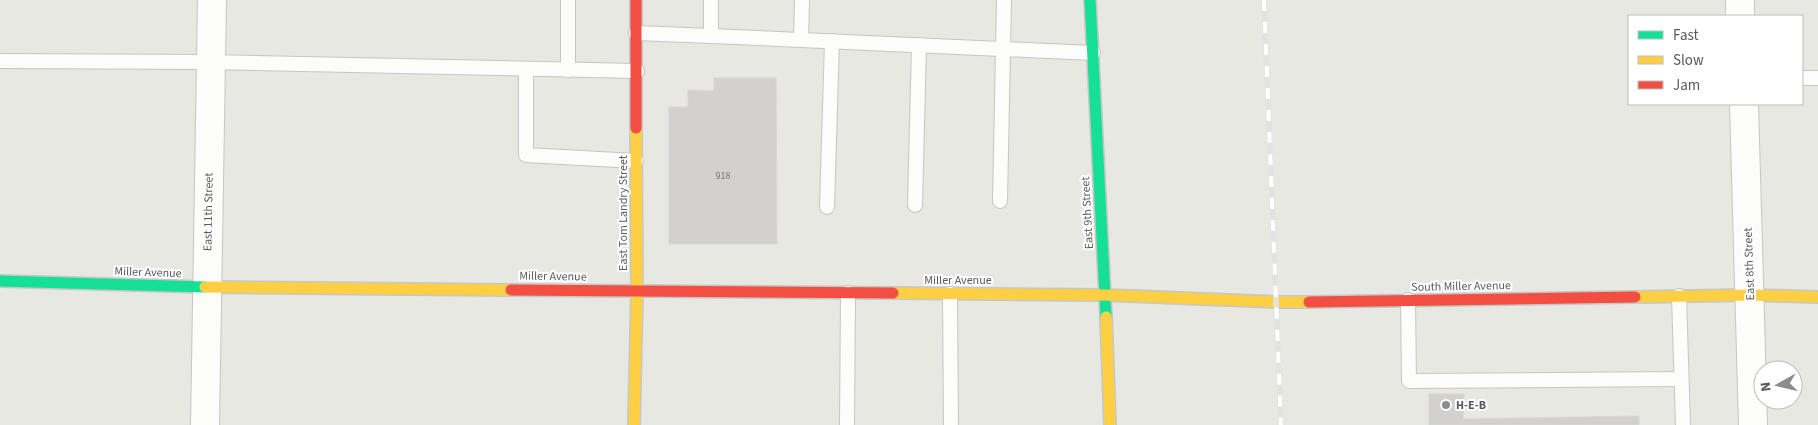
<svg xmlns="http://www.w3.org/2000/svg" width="1818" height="425" viewBox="0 0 1818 425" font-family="'Source Sans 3',sans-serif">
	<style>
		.building { fill: #d2d1cd; stroke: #d7d6d2 }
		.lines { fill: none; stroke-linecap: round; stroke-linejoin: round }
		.lane-casing { stroke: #c5c6c4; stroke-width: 16 }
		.street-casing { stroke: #c5c6c4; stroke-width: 30 }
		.fast-casing { stroke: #c5c7c5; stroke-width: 14 }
		.slow-casing { stroke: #c5c7c5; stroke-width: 14 }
		.jam-casing { stroke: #c5c7c5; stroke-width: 14 }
		.lane { stroke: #fcfcfb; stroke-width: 14 }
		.street { stroke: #fcfcfb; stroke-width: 28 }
		.fast { stroke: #16e098; stroke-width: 11 }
		.slow { stroke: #ffcf43; stroke-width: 11 }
		.jam { stroke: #f24e42; stroke-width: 11 }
		.rail-casing { stroke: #e1e2e1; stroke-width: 5.5 }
		.rail { stroke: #fff; stroke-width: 4; stroke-dasharray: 11; stroke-linecap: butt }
		.poi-dot { fill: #8a8c8e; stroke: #fff; stroke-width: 2 }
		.labels { text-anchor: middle; stroke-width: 4; stroke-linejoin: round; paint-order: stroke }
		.number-label { font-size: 10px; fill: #77787c }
		.street-label { font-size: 12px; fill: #585a60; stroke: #fff }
		.poi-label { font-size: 12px; font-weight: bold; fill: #585a60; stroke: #fff; text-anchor: start }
	</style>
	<rect width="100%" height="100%" fill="#e8e8e2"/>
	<g class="building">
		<polygon points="714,78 776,78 777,244 669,244 669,107 688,107 688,90 714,91"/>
		<polygon points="1429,394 1464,394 1463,419 1639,416 1639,425 1429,425"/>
	</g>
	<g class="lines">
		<defs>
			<g id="lane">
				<polyline points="568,0 568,70"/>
				<polyline points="636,33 711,36 711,0"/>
				<polyline points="711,36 1093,53"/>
				<polyline points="801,40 802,0"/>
				<polyline points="0,61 211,62 637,71"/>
				<polyline points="526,69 526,155 636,161"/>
				<polyline points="1802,78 1818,78"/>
				<polyline points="1000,201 1004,0"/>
				<polyline points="915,205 919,45"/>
				<polyline points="827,207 832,41"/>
				<polyline points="950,294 951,425"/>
				<polyline points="1679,296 1683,425"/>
				<polyline points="1408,300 1409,381 1681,379"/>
				<polyline points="847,425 848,293"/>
			</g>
			<g id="street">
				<polyline points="1740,0 1740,16"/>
				<polyline points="1744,104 1753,425"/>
				<polyline points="205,425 212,0"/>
			</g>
			<g id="fast">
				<polyline points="1090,0 1106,317"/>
				<polyline points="0,281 205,287"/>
			</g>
			<g id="slow">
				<polyline points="205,287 511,290"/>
				<polyline points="893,293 1105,295 1276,302 1309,302"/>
				<polyline points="1635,297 1750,295 1818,297"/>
				<polyline points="1106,317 1110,425"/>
				<polyline points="634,425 637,291 636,128"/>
			</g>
			<g id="jam">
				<polyline points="636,0 636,128"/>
				<polyline points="511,290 893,293"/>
				<polyline points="1309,302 1635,297"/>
			</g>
		</defs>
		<use href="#lane" class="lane-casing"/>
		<use href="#street" class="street-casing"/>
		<use href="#fast" class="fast-casing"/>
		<use href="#slow" class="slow-casing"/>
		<use href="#jam" class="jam-casing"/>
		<use href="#lane" class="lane"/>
		<use href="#street" class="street"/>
		<use href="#fast" class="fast"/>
		<use href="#slow" class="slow"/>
		<use href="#jam" class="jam"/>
		<defs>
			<polyline id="rail" points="1264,0 1281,425"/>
		</defs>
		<use href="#rail" class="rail-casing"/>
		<use href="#rail" class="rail"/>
	</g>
	<circle class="poi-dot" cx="1446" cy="405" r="5"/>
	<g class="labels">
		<g class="number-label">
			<text x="723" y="179">918</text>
		</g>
		<g class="street-label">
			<text transform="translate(208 212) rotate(-89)" y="4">East 11th Street</text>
			<text transform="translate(623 213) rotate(-90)" y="4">East Tom Landry Street</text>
			<text transform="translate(1087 213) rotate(-93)" y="4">East 9th Street</text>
			<text transform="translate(1749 264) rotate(-92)" y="4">East 8th Street</text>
			<text transform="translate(148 272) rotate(2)" y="4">Miller Avenue</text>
			<text transform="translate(553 276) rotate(1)" y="4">Miller Avenue</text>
			<text x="958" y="284">Miller Avenue</text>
			<text transform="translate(1461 286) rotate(-1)" y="4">South Miller Avenue</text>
		</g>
		<g class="poi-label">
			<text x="1456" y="409">H-E-B</text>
		</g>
	</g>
	<rect x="1628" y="15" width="175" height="90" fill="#ffffff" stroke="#bcbdbf"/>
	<rect x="1638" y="31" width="25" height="8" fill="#16e098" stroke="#bcbdbf"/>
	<text x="1673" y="40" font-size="15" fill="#585a60">Fast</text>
	<rect x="1638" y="56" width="25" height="8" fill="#ffcf43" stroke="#bcbdbf"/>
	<text x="1673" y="65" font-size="15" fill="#585a60">Slow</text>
	<rect x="1638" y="81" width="25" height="8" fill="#f24e42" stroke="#bcbdbf"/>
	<text x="1673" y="90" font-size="15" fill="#585a60">Jam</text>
	<g transform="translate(1778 385) rotate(262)"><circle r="24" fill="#ffffff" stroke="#bcbdbf"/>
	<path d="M0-4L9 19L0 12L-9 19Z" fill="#8a8c8e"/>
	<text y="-8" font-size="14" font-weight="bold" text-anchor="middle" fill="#585a60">N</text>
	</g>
</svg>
